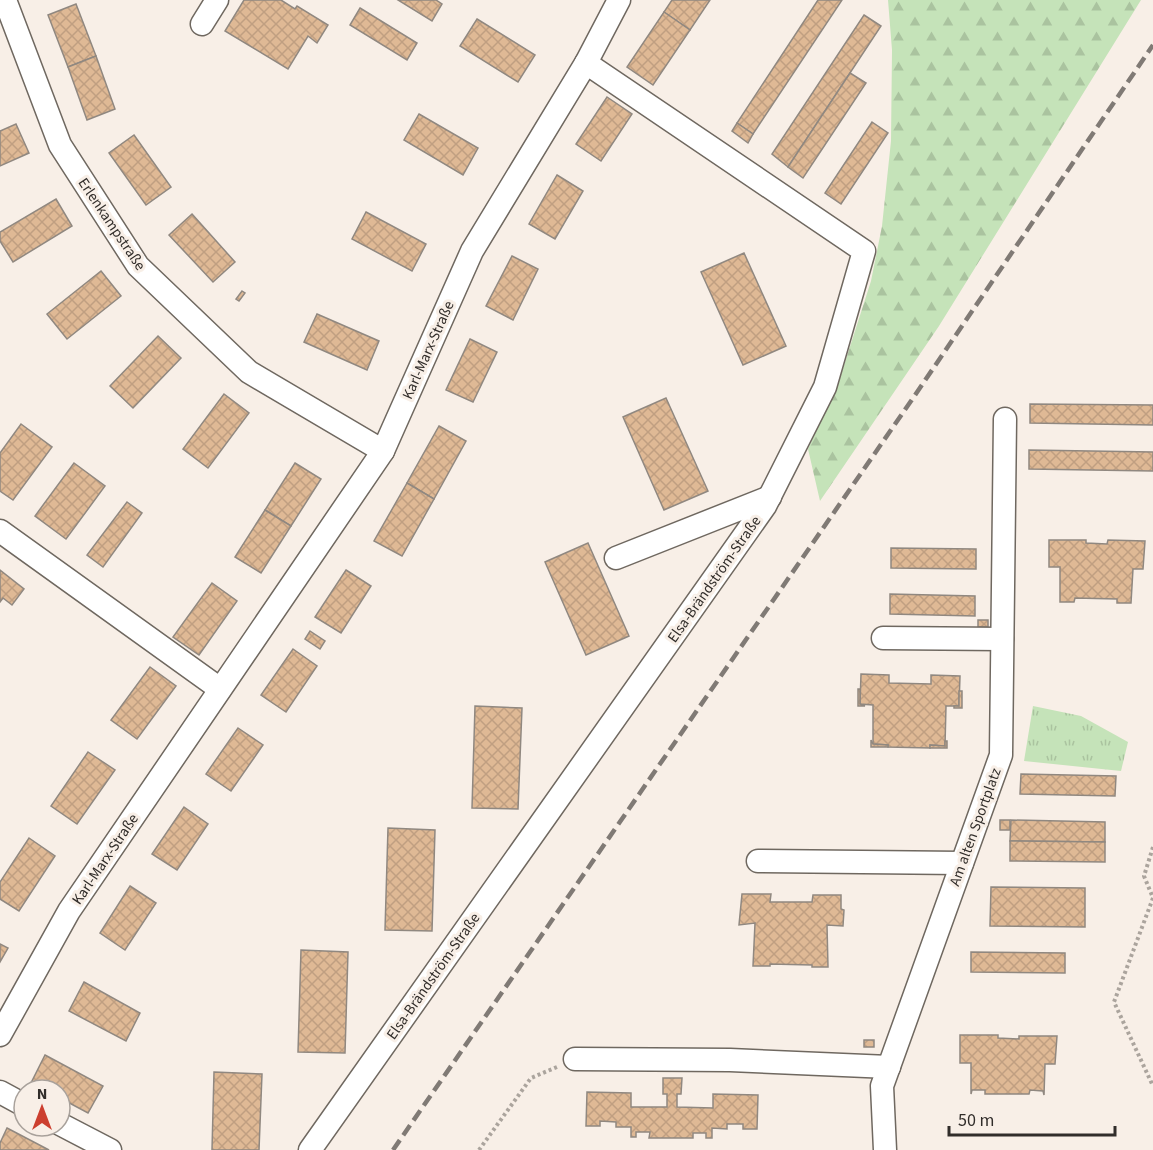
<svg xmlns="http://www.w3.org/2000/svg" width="1153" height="1150" viewBox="0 0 1153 1150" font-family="'Source Sans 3',sans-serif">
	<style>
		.forest { fill: url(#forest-firs) }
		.park { fill: url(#park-tufts) }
		.building { fill: url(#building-cross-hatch); stroke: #908880; stroke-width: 1.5 }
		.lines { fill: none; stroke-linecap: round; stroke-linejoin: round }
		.minor-casing { stroke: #6f6860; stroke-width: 25 }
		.path { stroke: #aba49d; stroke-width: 4; stroke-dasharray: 3 3; stroke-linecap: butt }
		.minor { stroke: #fff; stroke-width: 22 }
		.rail { stroke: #807a75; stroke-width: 4.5; stroke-dasharray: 12 6; stroke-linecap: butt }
		.labels { text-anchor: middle; stroke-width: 6; stroke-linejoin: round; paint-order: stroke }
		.street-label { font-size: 15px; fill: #312d2a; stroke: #f8efe7 }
	</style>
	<defs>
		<pattern id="forest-firs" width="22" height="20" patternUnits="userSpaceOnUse" patternTransform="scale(1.5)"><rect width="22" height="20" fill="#c5e3b9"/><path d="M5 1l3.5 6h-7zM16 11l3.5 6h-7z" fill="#aac39f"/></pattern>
		<pattern id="park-tufts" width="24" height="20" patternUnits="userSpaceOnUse" patternTransform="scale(1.5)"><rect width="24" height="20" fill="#c5e3b9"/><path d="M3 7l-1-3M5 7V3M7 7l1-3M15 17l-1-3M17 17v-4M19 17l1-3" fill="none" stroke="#aac39f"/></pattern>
		<pattern id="building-cross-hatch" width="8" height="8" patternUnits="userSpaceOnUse" patternTransform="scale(1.5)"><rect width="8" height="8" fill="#dfb995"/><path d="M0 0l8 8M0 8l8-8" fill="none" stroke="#c09f81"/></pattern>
	</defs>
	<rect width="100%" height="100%" fill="#f8efe7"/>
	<polygon class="forest" points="888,0 1141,0 939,326 820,501 808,449 839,381 871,281 882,226 891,141 892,50"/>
	<polygon class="park" points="1033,706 1081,716 1128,742 1121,771 1024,761"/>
	<g class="building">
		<polygon points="244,0 281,0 295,9 297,6 328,25 317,43 308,36 288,69 225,31"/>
		<polygon points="398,0 436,0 442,4 432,21"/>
		<polygon points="672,0 710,0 690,30 664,12"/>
		<polygon points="818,0 842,0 753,134 737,123"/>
		<polygon points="76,4 96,56 68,67 48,15"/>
		<polygon points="360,8 417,43 407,60 350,25"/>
		<polygon points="664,12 690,30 653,85 627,67"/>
		<polygon points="864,15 881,26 788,167 772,154"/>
		<polygon points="477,19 535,55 518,82 460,46"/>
		<polygon points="96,56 115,109 87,120 68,67"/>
		<polygon points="850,73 866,83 803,178 788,167"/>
		<polygon points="607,97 632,114 601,161 576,144"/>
		<polygon points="419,114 478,148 463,175 404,140"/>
		<polygon points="872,122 888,133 841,204 825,193"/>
		<polygon points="737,123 753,134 748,143 732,131"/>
		<polygon points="16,124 29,153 0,166 0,131"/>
		<polygon points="134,135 171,187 146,205 109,153"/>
		<polygon points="557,175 583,191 555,239 529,224"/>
		<polygon points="56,199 72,226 13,262 0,241 0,232"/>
		<polygon points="366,212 426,244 412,271 352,239"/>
		<polygon points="192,214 235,262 213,282 169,235"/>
		<polygon points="744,253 786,346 743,365 701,272"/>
		<polygon points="512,256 538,269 513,320 486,306"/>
		<polygon points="101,271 121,296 67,339 47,314"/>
		<polygon points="242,291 245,293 239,301 236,299"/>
		<polygon points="317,314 379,341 367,370 304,342"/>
		<polygon points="158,336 181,358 133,408 110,386"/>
		<polygon points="470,339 497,352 473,402 446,390"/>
		<polygon points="224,394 249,413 208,468 183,449"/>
		<polygon points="666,398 708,491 664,510 623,417"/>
		<polygon points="1030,404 1153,405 1153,425 1030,423"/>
		<polygon points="21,424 52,447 13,500 0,491 0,453"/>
		<polygon points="439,426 466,441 434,499 407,483"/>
		<polygon points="1029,450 1153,452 1153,471 1029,469"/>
		<polygon points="74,463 105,486 66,539 35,516"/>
		<polygon points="295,463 321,479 291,526 265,510"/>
		<polygon points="407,483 434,499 402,556 374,541"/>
		<polygon points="127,502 142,513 103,567 87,555"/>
		<polygon points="265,510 291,526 261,573 235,557"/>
		<polygon points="1049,540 1086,540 1086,543 1107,544 1108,540 1145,541 1143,569 1133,569 1131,603 1117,603 1117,599 1075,598 1074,602 1060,602 1060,567 1049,567"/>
		<polygon points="588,543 629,636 586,655 545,562"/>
		<polygon points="891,548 976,549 976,569 891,568"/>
		<polygon points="0,570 24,589 12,605 3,598 0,602"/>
		<polygon points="346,570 371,586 341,633 315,617"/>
		<polygon points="212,583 237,601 199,655 173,637"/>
		<polygon points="890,594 975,596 975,616 890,614"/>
		<rect x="978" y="620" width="10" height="7"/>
		<polygon points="310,631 325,641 320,649 305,639"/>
		<polygon points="293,649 317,666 286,712 261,695"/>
		<polygon points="150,667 176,686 137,739 111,720"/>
		<polygon points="861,674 889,675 889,683 931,684 931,675 960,676 959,706 946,706 945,746 930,745 930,748 888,747 888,745 873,744 873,705 860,704"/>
		<polygon points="858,689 860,689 860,704 865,706 858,706"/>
		<polygon points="959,691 962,691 962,708 954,708 954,706 959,706"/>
		<polygon points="475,706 522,708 518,809 472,808"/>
		<polygon points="238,728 263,745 231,791 206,774"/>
		<polygon points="871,740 873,744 888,745 888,747 871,747"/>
		<polygon points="945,741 947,741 947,748 930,748 930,745 945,746"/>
		<polygon points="88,752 115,770 77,824 51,806"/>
		<polygon points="1021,774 1116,776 1115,796 1020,794"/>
		<polygon points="184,807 208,824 177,870 152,854"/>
		<rect x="1000" y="820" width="10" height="10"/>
		<polygon points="1011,820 1105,822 1105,842 1010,841"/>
		<polygon points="388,828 435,830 432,931 385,930"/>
		<polygon points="29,838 55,856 19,911 0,899 0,882"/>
		<polygon points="1010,841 1105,842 1105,862 1010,861"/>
		<polygon points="130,886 156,903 125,950 100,933"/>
		<polygon points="991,887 1085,888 1085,927 990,926"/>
		<polygon points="742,894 771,894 770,902 812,902 813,895 841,895 841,909 844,910 843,926 827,925 828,967 812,967 812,965 770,964 770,966 753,966 755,923 739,925"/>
		<polygon points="0,944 8,948 0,962"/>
		<polygon points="301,950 348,952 345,1053 298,1052"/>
		<polygon points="971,952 1065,953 1065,973 971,972"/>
		<polygon points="84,982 140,1013 126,1041 69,1011"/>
		<polygon points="960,1035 998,1035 998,1038 1019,1039 1019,1036 1057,1036 1055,1064 1045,1064 1044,1095 1043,1091 1030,1090 1029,1094 985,1094 985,1090 972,1090 971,1094 971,1063 960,1063"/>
		<rect x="864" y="1040" width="10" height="7"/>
		<polygon points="45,1055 103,1086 88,1113 60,1098 60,1090 45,1090 31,1083"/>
		<polygon points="214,1072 262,1074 259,1150 212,1150"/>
		<polygon points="663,1078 682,1078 681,1094 677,1094 677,1107 713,1108 713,1094 758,1095 757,1129 743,1129 743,1124 727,1124 727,1129 712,1128 712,1138 706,1138 706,1133 693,1133 693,1138 649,1138 650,1132 636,1132 636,1137 631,1137 631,1127 616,1127 616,1122 600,1121 600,1126 586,1126 587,1092 631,1093 631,1107 667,1107 667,1094 663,1094"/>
		<polygon points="7,1128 49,1150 0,1150 0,1143"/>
	</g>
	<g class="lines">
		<defs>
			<g id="minor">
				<polyline points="5,0 60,145 138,266 249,372 383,451"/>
				<polyline points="202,24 217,0"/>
				<polyline points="0,531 220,689"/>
				<polyline points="616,558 770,497"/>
				<polyline points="883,638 1002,639"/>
				<polyline points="758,861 962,863"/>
				<polyline points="0,1035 69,911 383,451 472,251 586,63 619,0"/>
				<polyline points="575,1059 730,1060 889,1067"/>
				<polyline points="0,1092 24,1105"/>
				<polyline points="60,1124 110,1150"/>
				<polyline points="310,1150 765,506 825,387 864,251 586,63"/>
				<polyline points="885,1150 882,1086 1001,755 1005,419"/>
			</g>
		</defs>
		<use href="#minor" class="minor-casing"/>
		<g class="path">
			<polyline points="1153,847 1144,876 1153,898 1114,1002 1153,1086"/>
			<polyline points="479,1150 531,1078 557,1067"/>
		</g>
		<use href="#minor" class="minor"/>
		<polyline class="rail" points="393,1150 911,401 1153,45"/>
	</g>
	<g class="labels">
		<g class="street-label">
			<text transform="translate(112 224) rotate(56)" y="5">Erlenkampstraße</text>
			<text transform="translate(428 350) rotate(-66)" y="5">Karl-Marx-Straße</text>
			<text transform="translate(714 579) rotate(-55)" y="5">Elsa-Brändström-Straße</text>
			<text transform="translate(975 827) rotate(-70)" y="5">Am alten Sportplatz</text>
			<text transform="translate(105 859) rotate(-56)" y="5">Karl-Marx-Straße</text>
			<text transform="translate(433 976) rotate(-55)" y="5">Elsa-Brändström-Straße</text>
		</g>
	</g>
	<g transform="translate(42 1108)"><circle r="28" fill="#f8efe7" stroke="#a8a19b" stroke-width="1.5"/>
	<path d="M0-4.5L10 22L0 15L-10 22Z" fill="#cc3f2f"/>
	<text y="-9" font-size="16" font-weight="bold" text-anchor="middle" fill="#312d2a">N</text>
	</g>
	<path d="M949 1126v9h166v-9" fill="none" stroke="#312d2a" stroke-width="3"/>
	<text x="958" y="1126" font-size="18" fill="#312d2a" stroke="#f8efe7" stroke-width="4.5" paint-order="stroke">50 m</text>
</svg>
